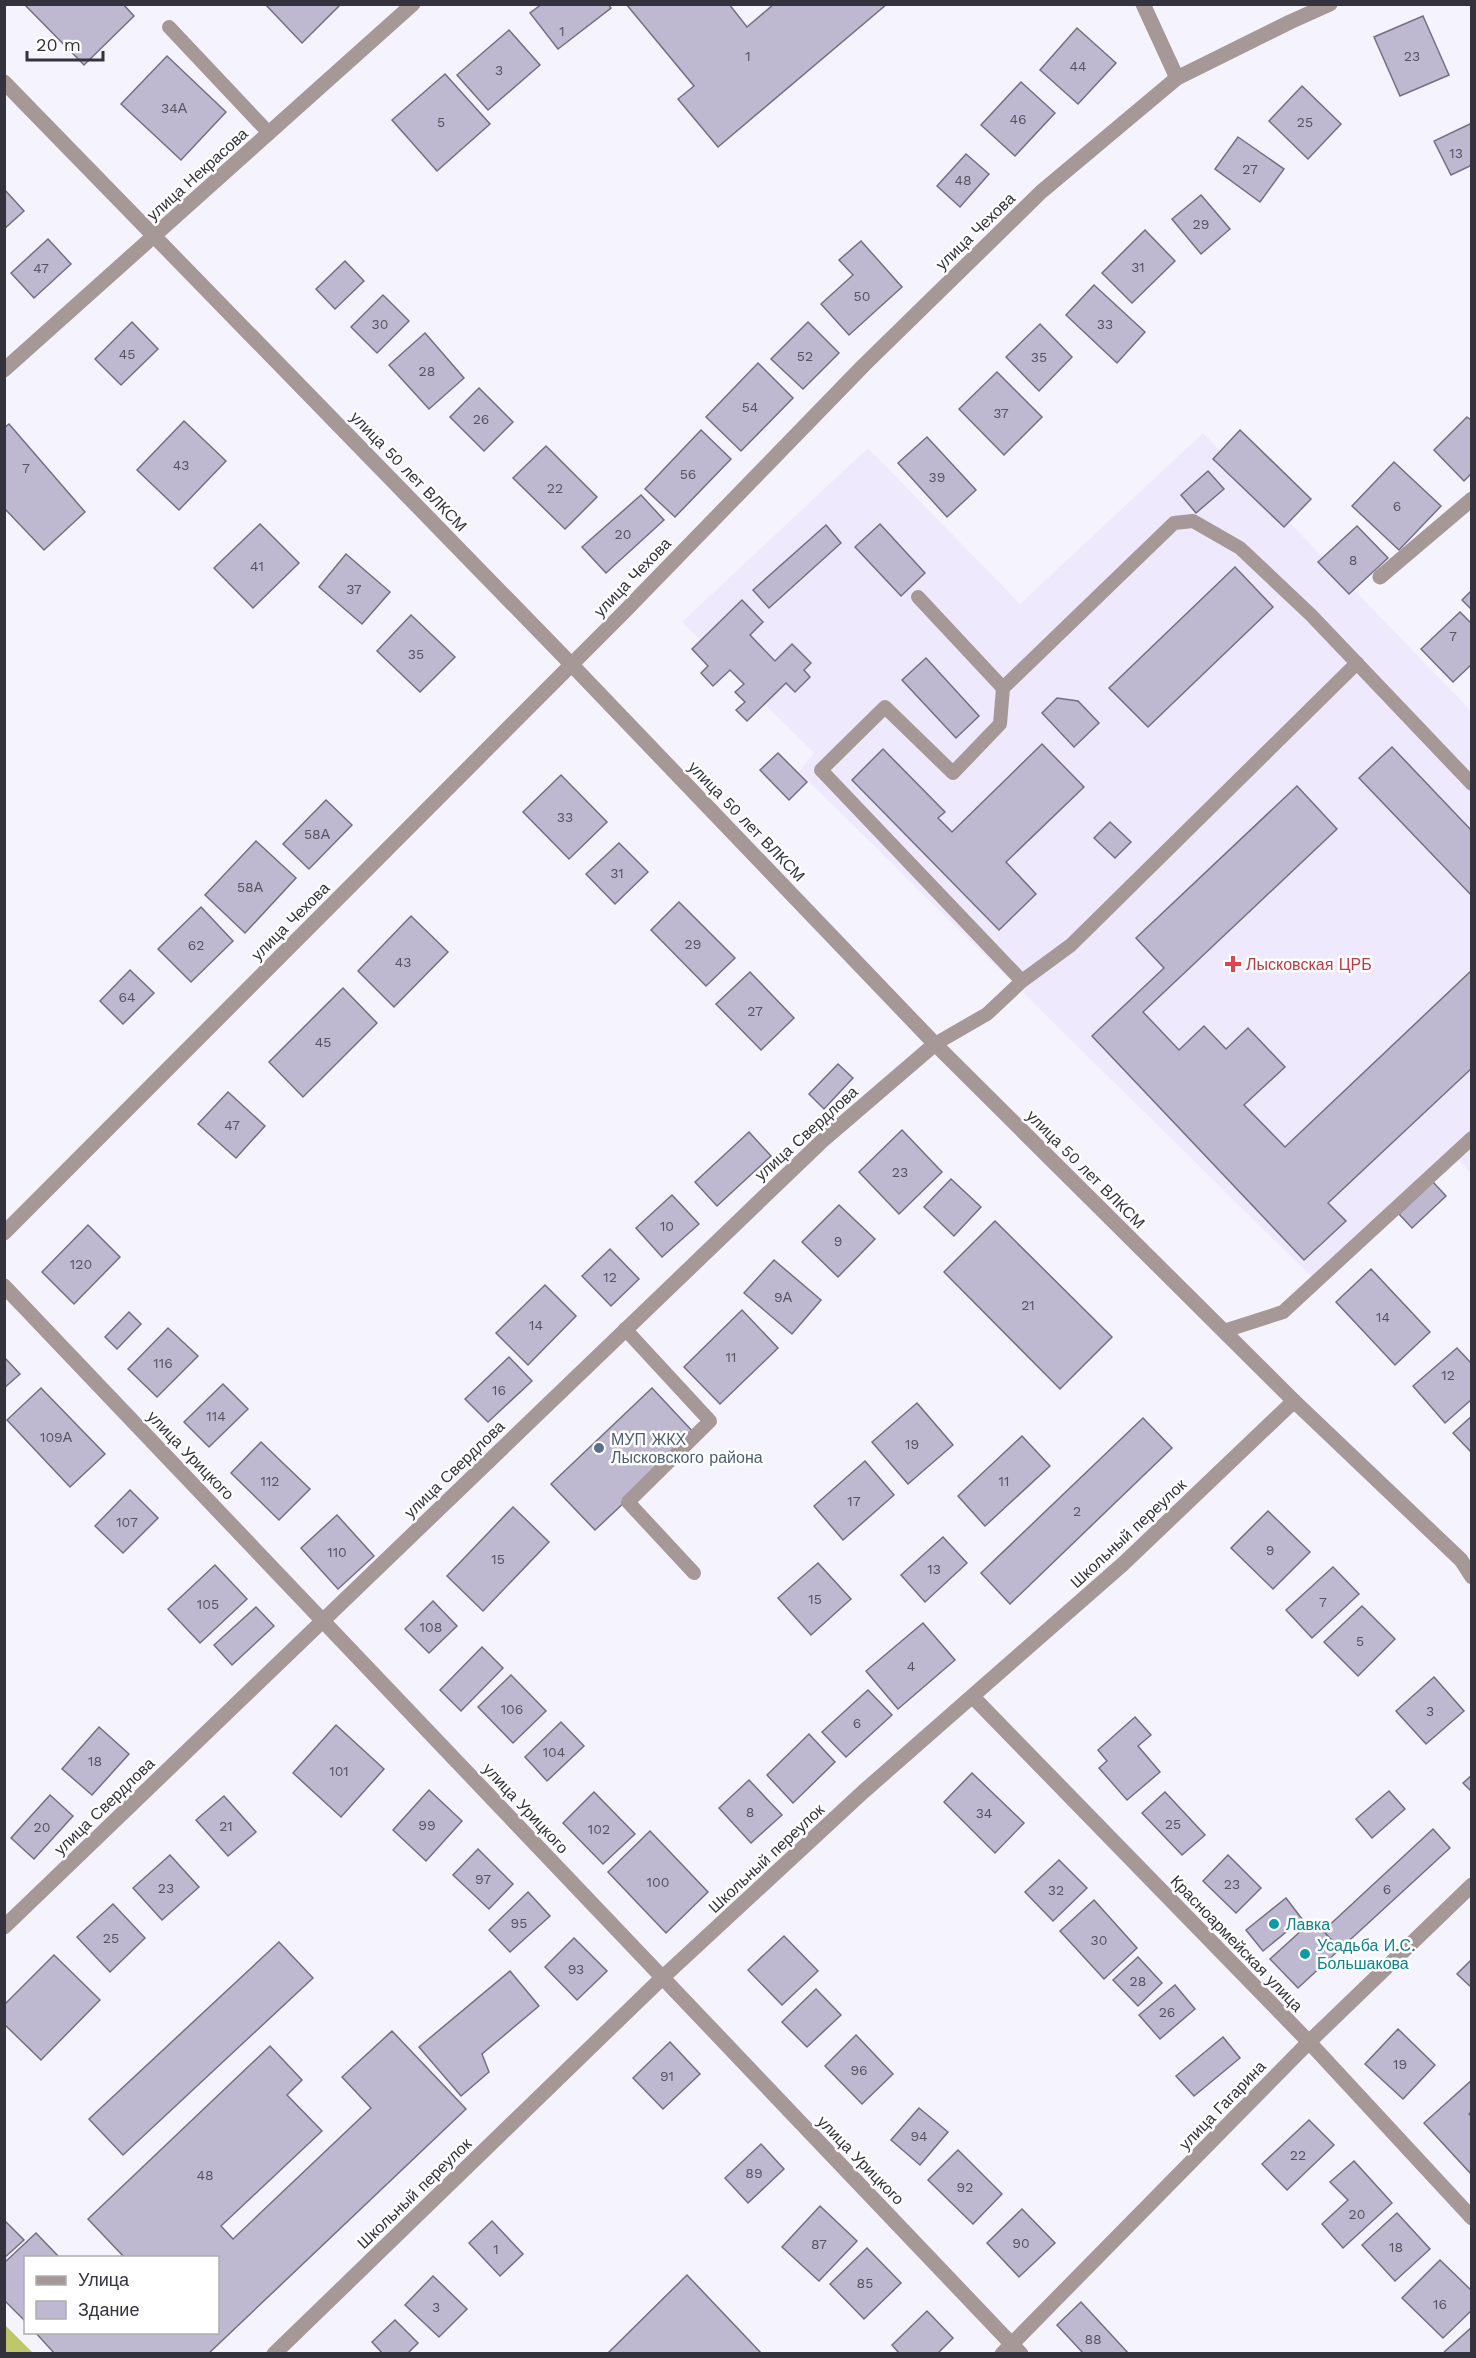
<svg xmlns="http://www.w3.org/2000/svg" width="1476" height="2358" viewBox="0 0 1476 2358" font-family="'Work Sans',sans-serif">
	<style>
		.built { fill: #efe9fd }
		.forest { fill: #bec868 }
		.building { fill: #beb8d0; stroke: #756f85; stroke-width: 1.5 }
		.lines { fill: none; stroke-linecap: round; stroke-linejoin: round }
		.service { stroke: #a59896; stroke-width: 14 }
		.minor { stroke: #a59896; stroke-width: 15 }
		.health-dot { fill: #e0444e; stroke: #fff; stroke-width: 2 }
		.service-dot { fill: #5c6f8a; stroke: #fff; stroke-width: 2 }
		.culture-dot { fill: #0f9aa8; stroke: #fff; stroke-width: 2 }
		.labels { text-anchor: middle; stroke-width: 5; stroke-linejoin: round; paint-order: stroke }
		.number-label { font-size: 14px; fill: #565461 }
		.street-label { font-size: 16px; fill: #34323c; stroke: #fff }
		.health-label { font-size: 16px; fill: #be3a42; stroke: #fff; text-anchor: start }
		.service-label { font-size: 16px; fill: #4e5e75; stroke: #fff; text-anchor: start }
		.culture-label { font-size: 16px; fill: #0d838f; stroke: #fff; text-anchor: start }
	</style>
	<rect width="100%" height="100%" fill="#f5f3fd"/>
	<polygon class="built" points="1203,433 1471,711 1471,1173 1455,1157 1320,1285 799,772 814,753 682,622 868,448 1020,604"/>
	<polygon class="forest" points="5,2325 33,2353 5,2353"/>
	<g class="building">
		<polygon points="24,4 123,4 134,16 84,65"/>
		<polygon points="265,4 341,4 302,43"/>
		<polygon points="542,4 608,4 611,8 558,49 530,13"/>
		<polygon points="626,4 729,4 747,27 774,4 887,4 718,147 678,99 694,86"/>
		<polygon points="1423,16 1449,75 1400,96 1374,37"/>
		<polygon points="1077,28 1116,63 1078,104 1040,70"/>
		<polygon points="509,30 540,65 488,110 457,75"/>
		<polygon points="167,56 226,112 181,160 121,104"/>
		<polygon points="445,74 490,124 437,171 392,120"/>
		<polygon points="1021,82 1055,113 1015,156 981,125"/>
		<polygon points="1302,86 1341,124 1308,159 1269,121"/>
		<polygon points="1472,123 1472,165 1451,175 1434,141"/>
		<polygon points="1238,137 1284,169 1260,202 1215,169"/>
		<polygon points="966,154 989,174 960,207 937,186"/>
		<polygon points="4,189 24,211 4,229"/>
		<polygon points="1201,195 1230,229 1201,254 1172,219"/>
		<polygon points="1145,230 1175,261 1132,303 1102,273"/>
		<polygon points="48,239 71,264 34,298 11,273"/>
		<polygon points="861,241 902,287 849,335 821,304 853,275 839,260"/>
		<polygon points="345,261 364,281 335,309 316,289"/>
		<polygon points="1094,285 1145,332 1117,363 1066,315"/>
		<polygon points="383,295 409,321 377,353 351,327"/>
		<polygon points="132,322 158,349 121,385 95,359"/>
		<polygon points="808,322 839,353 803,389 771,359"/>
		<polygon points="1040,324 1072,357 1039,391 1006,357"/>
		<polygon points="425,333 464,378 429,409 389,365"/>
		<polygon points="758,363 793,398 741,451 706,417"/>
		<polygon points="997,372 1042,417 1004,455 959,409"/>
		<polygon points="479,388 513,422 484,451 450,417"/>
		<polygon points="1467,417 1472,421 1472,473 1464,481 1434,450"/>
		<polygon points="184,421 226,461 179,510 137,470"/>
		<polygon points="9,424 85,512 44,550 4,508 4,428"/>
		<polygon points="701,430 731,459 675,517 645,489"/>
		<polygon points="1240,430 1311,499 1284,527 1213,459"/>
		<polygon points="927,437 976,490 947,517 898,463"/>
		<polygon points="546,446 597,497 565,529 513,478"/>
		<polygon points="1394,462 1441,506 1399,550 1352,506"/>
		<polygon points="1208,471 1224,489 1196,513 1181,495"/>
		<polygon points="641,495 664,520 606,573 582,547"/>
		<polygon points="260,524 299,563 253,608 214,568"/>
		<polygon points="880,524 925,573 901,596 855,547"/>
		<polygon points="826,525 841,543 769,608 753,590"/>
		<polygon points="1357,526 1388,558 1349,594 1318,562"/>
		<polygon points="346,554 390,592 362,624 319,587"/>
		<polygon points="1235,567 1273,607 1148,727 1109,688"/>
		<polygon points="1472,590 1472,610 1462,600"/>
		<polygon points="742,600 763,622 750,635 775,661 792,644 811,663 804,670 810,677 795,692 786,683 747,721 736,710 745,702 735,692 744,684 730,670 713,686 701,673 708,666 692,649"/>
		<polygon points="1460,612 1472,624 1472,664 1453,682 1421,649"/>
		<polygon points="411,615 455,657 420,692 377,651"/>
		<polygon points="926,658 979,716 956,738 902,680"/>
		<polygon points="1057,698 1078,701 1099,723 1074,747 1042,713"/>
		<polygon points="1042,744 1084,787 1006,862 1036,894 999,930 852,780 883,749 945,812 938,818 952,832"/>
		<polygon points="1392,747 1472,831 1472,896 1359,778"/>
		<polygon points="778,753 807,782 789,800 760,770"/>
		<polygon points="561,775 607,822 569,859 523,812"/>
		<polygon points="1297,786 1337,829 1143,1012 1179,1050 1204,1026 1226,1049 1248,1028 1285,1067 1244,1105 1285,1147 1472,970 1472,1068 1328,1203 1346,1221 1304,1260 1092,1036 1164,968 1136,938"/>
		<polygon points="326,800 352,825 309,869 283,844"/>
		<polygon points="1110,822 1131,842 1115,858 1094,838"/>
		<polygon points="256,841 296,878 245,933 205,895"/>
		<polygon points="619,843 648,872 615,904 586,874"/>
		<polygon points="679,902 735,958 706,986 651,930"/>
		<polygon points="201,907 233,941 191,982 158,949"/>
		<polygon points="411,916 448,952 394,1007 358,971"/>
		<polygon points="130,970 154,993 123,1024 100,1001"/>
		<polygon points="750,972 794,1018 761,1050 716,1004"/>
		<polygon points="343,988 377,1023 303,1097 269,1062"/>
		<polygon points="838,1064 853,1078 824,1109 809,1094"/>
		<polygon points="228,1092 265,1126 236,1158 198,1124"/>
		<polygon points="902,1130 942,1172 899,1214 859,1172"/>
		<polygon points="749,1132 771,1156 717,1206 695,1182"/>
		<polygon points="951,1179 981,1207 954,1236 924,1207"/>
		<polygon points="1433,1182 1446,1196 1412,1228 1399,1214"/>
		<polygon points="672,1195 699,1224 662,1257 636,1228"/>
		<polygon points="839,1205 875,1239 838,1277 802,1242"/>
		<polygon points="995,1221 1112,1337 1060,1389 944,1272"/>
		<polygon points="88,1225 120,1257 74,1304 42,1272"/>
		<polygon points="610,1249 639,1279 611,1306 582,1276"/>
		<polygon points="774,1260 821,1300 792,1334 744,1293"/>
		<polygon points="1371,1269 1430,1332 1395,1365 1336,1302"/>
		<polygon points="545,1285 576,1316 528,1365 496,1333"/>
		<polygon points="742,1310 778,1348 720,1404 684,1367"/>
		<polygon points="129,1312 141,1324 117,1349 105,1337"/>
		<polygon points="168,1328 198,1356 157,1397 128,1369"/>
		<polygon points="1457,1348 1472,1364 1472,1399 1445,1423 1413,1386"/>
		<polygon points="4,1357 20,1374 4,1388"/>
		<polygon points="509,1357 532,1381 488,1422 465,1399"/>
		<polygon points="223,1384 248,1409 209,1447 184,1422"/>
		<polygon points="41,1388 105,1454 70,1487 7,1420"/>
		<polygon points="652,1388 696,1435 595,1530 551,1484"/>
		<polygon points="917,1403 953,1445 908,1484 872,1442"/>
		<polygon points="1472,1416 1472,1453 1453,1433"/>
		<polygon points="1143,1418 1172,1448 1010,1604 981,1573"/>
		<polygon points="1022,1436 1050,1466 985,1526 958,1496"/>
		<polygon points="261,1442 310,1489 279,1520 231,1473"/>
		<polygon points="865,1461 894,1495 843,1540 814,1506"/>
		<polygon points="130,1490 158,1518 123,1553 95,1526"/>
		<polygon points="513,1507 549,1542 483,1611 447,1576"/>
		<polygon points="1268,1511 1310,1552 1273,1589 1231,1548"/>
		<polygon points="337,1515 374,1556 338,1589 301,1548"/>
		<polygon points="943,1537 967,1563 925,1602 901,1575"/>
		<polygon points="818,1563 851,1599 811,1635 778,1598"/>
		<polygon points="215,1565 247,1599 200,1643 168,1609"/>
		<polygon points="1333,1567 1359,1594 1312,1638 1286,1610"/>
		<polygon points="433,1601 457,1626 429,1653 405,1629"/>
		<polygon points="1362,1606 1395,1639 1358,1676 1324,1642"/>
		<polygon points="256,1607 274,1626 232,1665 214,1645"/>
		<polygon points="923,1623 955,1660 898,1709 866,1671"/>
		<polygon points="482,1647 503,1668 461,1711 440,1690"/>
		<polygon points="511,1675 546,1711 513,1743 478,1707"/>
		<polygon points="1434,1677 1464,1711 1426,1744 1396,1711"/>
		<polygon points="868,1690 892,1715 846,1757 822,1732"/>
		<polygon points="1135,1717 1151,1735 1138,1746 1160,1772 1127,1800 1099,1768 1107,1761 1098,1750"/>
		<polygon points="561,1722 584,1746 547,1781 525,1757"/>
		<polygon points="336,1725 384,1769 341,1817 293,1773"/>
		<polygon points="99,1727 129,1754 92,1795 62,1769"/>
		<polygon points="809,1734 835,1762 793,1803 767,1775"/>
		<polygon points="972,1773 1024,1823 995,1853 944,1802"/>
		<polygon points="1472,1775 1472,1792 1463,1783"/>
		<polygon points="749,1780 782,1815 751,1843 719,1808"/>
		<polygon points="429,1790 462,1821 426,1861 393,1830"/>
		<polygon points="1389,1791 1405,1809 1372,1838 1356,1819"/>
		<polygon points="594,1792 635,1834 603,1864 563,1823"/>
		<polygon points="1165,1792 1205,1835 1182,1855 1142,1813"/>
		<polygon points="50,1795 73,1816 34,1859 11,1838"/>
		<polygon points="224,1796 256,1832 228,1856 196,1820"/>
		<polygon points="1433,1829 1450,1848 1340,1949 1323,1931"/>
		<polygon points="650,1831 708,1892 666,1933 608,1872"/>
		<polygon points="478,1849 513,1884 489,1909 453,1875"/>
		<polygon points="170,1855 199,1887 162,1920 133,1888"/>
		<polygon points="1228,1855 1261,1888 1236,1913 1203,1881"/>
		<polygon points="1059,1860 1087,1888 1053,1921 1025,1892"/>
		<polygon points="528,1892 550,1916 510,1952 489,1930"/>
		<polygon points="1286,1898 1302,1919 1263,1951 1246,1930"/>
		<polygon points="1094,1900 1137,1948 1104,1979 1060,1931"/>
		<polygon points="113,1904 145,1938 110,1972 77,1937"/>
		<polygon points="1313,1920 1340,1949 1298,1988 1270,1959"/>
		<polygon points="784,1936 818,1971 782,2005 748,1970"/>
		<polygon points="574,1938 607,1971 577,2000 545,1967"/>
		<polygon points="279,1942 313,1978 123,2155 89,2119"/>
		<polygon points="54,1955 100,2000 41,2060 4,2024 4,2005"/>
		<polygon points="1138,1957 1162,1983 1138,2006 1113,1980"/>
		<polygon points="1472,1959 1472,1988 1457,1974"/>
		<polygon points="510,1971 539,2006 482,2054 489,2072 461,2096 419,2047"/>
		<polygon points="1175,1985 1195,2009 1160,2039 1139,2015"/>
		<polygon points="816,1989 841,2015 807,2047 782,2022"/>
		<polygon points="1398,2029 1435,2065 1403,2099 1365,2064"/>
		<polygon points="392,2031 466,2109 208,2354 55,2354 35,2332 218,2332 218,2258 125,2258 88,2219 270,2046 302,2080 287,2095 322,2131 221,2226 233,2239 371,2108 342,2077"/>
		<polygon points="856,2035 893,2074 862,2104 825,2066"/>
		<polygon points="1223,2037 1240,2058 1194,2096 1176,2076"/>
		<polygon points="670,2042 700,2074 663,2109 633,2078"/>
		<polygon points="1472,2080 1472,2111 1469,2114 1472,2117 1472,2175 1424,2123"/>
		<polygon points="919,2108 948,2132 920,2165 891,2140"/>
		<polygon points="1309,2120 1334,2145 1287,2190 1262,2164"/>
		<polygon points="761,2144 784,2169 748,2203 725,2178"/>
		<polygon points="958,2150 1002,2194 973,2224 928,2180"/>
		<polygon points="1354,2161 1392,2203 1343,2248 1322,2224 1348,2200 1330,2182"/>
		<polygon points="820,2206 857,2241 819,2281 782,2247"/>
		<polygon points="1022,2209 1055,2243 1019,2277 987,2243"/>
		<polygon points="1397,2213 1430,2249 1395,2281 1362,2245"/>
		<polygon points="4,2220 24,2240 4,2258"/>
		<polygon points="492,2221 523,2254 500,2276 469,2243"/>
		<polygon points="36,2233 60,2258 26,2258 26,2322 4,2300 4,2263"/>
		<polygon points="867,2248 901,2283 864,2319 830,2284"/>
		<polygon points="1440,2260 1472,2291 1472,2310 1443,2338 1402,2298"/>
		<polygon points="687,2275 762,2354 607,2354"/>
		<polygon points="433,2276 467,2309 439,2337 405,2305"/>
		<polygon points="1081,2302 1129,2354 1084,2354 1057,2325"/>
		<polygon points="927,2311 953,2338 937,2354 900,2354 892,2345"/>
		<polygon points="395,2320 418,2343 407,2354 383,2354 372,2342"/>
		<polygon points="1472,2327 1472,2354 1442,2354"/>
	</g>
	<g class="lines">
		<g class="service">
			<polyline points="169,27 269,133"/>
			<polyline points="918,597 1003,688"/>
			<polyline points="1022,981 821,770 885,707 953,773 1000,724 1003,688 1174,523 1193,521 1240,548 1311,615 1472,784"/>
			<polyline points="935,1044 987,1014 1022,981 1071,945 1357,663"/>
			<polyline points="625,1329 710,1421 628,1502 694,1573"/>
			<polyline points="1224,1331 1283,1312 1472,1138"/>
		</g>
		<g class="minor">
			<polyline points="1143,4 1177,78"/>
			<polyline points="4,82 571,664 935,1044 1294,1401 1461,1560 1472,1577"/>
			<polyline points="4,370 413,4"/>
			<polyline points="1380,577 1472,499"/>
			<polyline points="4,1233 623,613 864,365 1041,192 1177,78 1290,22 1330,4"/>
			<polyline points="4,1286 1021,2354"/>
			<polyline points="973,1697 1309,2042 1472,2218"/>
			<polyline points="4,1927 822,1141 935,1044"/>
			<polyline points="274,2354 662,1978 863,1792 1123,1564 1294,1401"/>
			<polyline points="1002,2354 1309,2042 1472,1885"/>
		</g>
	</g>
	<path class="health-dot" d="M1230 955h6v6h6v6h-6v6h-6v-6h-6v-6h6z"/>
	<circle class="service-dot" cx="599" cy="1448" r="6"/>
	<g class="culture-dot">
		<circle cx="1274" cy="1924" r="6"/>
		<circle cx="1305" cy="1954" r="6"/>
	</g>
	<g class="labels">
		<g class="number-label">
			<text x="562" y="36">1</text>
			<text x="748" y="61">1</text>
			<text x="1412" y="61">23</text>
			<text x="1078" y="71">44</text>
			<text x="499" y="75">3</text>
			<text x="174" y="113">34А</text>
			<text x="1018" y="124">46</text>
			<text x="441" y="127">5</text>
			<text x="1305" y="127">25</text>
			<text x="1456" y="158">13</text>
			<text x="1250" y="174">27</text>
			<text x="963" y="185">48</text>
			<text x="1201" y="229">29</text>
			<text x="1138" y="272">31</text>
			<text x="41" y="273">47</text>
			<text x="862" y="301">50</text>
			<text x="380" y="329">30</text>
			<text x="1105" y="329">33</text>
			<text x="127" y="359">45</text>
			<text x="805" y="361">52</text>
			<text x="1039" y="362">35</text>
			<text x="427" y="376">28</text>
			<text x="750" y="412">54</text>
			<text x="1001" y="418">37</text>
			<text x="481" y="424">26</text>
			<text x="181" y="470">43</text>
			<text x="26" y="473">7</text>
			<text x="688" y="479">56</text>
			<text x="937" y="482">39</text>
			<text x="555" y="493">22</text>
			<text x="1397" y="511">6</text>
			<text x="623" y="539">20</text>
			<text x="1353" y="565">8</text>
			<text x="257" y="571">41</text>
			<text x="354" y="594">37</text>
			<text x="1453" y="641">7</text>
			<text x="416" y="659">35</text>
			<text x="565" y="822">33</text>
			<text x="317" y="839">58А</text>
			<text x="617" y="878">31</text>
			<text x="250" y="892">58А</text>
			<text x="693" y="949">29</text>
			<text x="196" y="950">62</text>
			<text x="403" y="967">43</text>
			<text x="127" y="1002">64</text>
			<text x="755" y="1016">27</text>
			<text x="323" y="1047">45</text>
			<text x="232" y="1130">47</text>
			<text x="900" y="1177">23</text>
			<text x="667" y="1231">10</text>
			<text x="838" y="1246">9</text>
			<text x="81" y="1269">120</text>
			<text x="610" y="1282">12</text>
			<text x="783" y="1302">9А</text>
			<text x="1028" y="1310">21</text>
			<text x="1383" y="1322">14</text>
			<text x="536" y="1330">14</text>
			<text x="731" y="1362">11</text>
			<text x="163" y="1368">116</text>
			<text x="1448" y="1380">12</text>
			<text x="499" y="1395">16</text>
			<text x="216" y="1421">114</text>
			<text x="56" y="1442">109А</text>
			<text x="912" y="1449">19</text>
			<text x="270" y="1486">112</text>
			<text x="1004" y="1486">11</text>
			<text x="854" y="1506">17</text>
			<text x="1077" y="1516">2</text>
			<text x="127" y="1527">107</text>
			<text x="1270" y="1555">9</text>
			<text x="337" y="1557">110</text>
			<text x="498" y="1564">15</text>
			<text x="934" y="1574">13</text>
			<text x="815" y="1604">15</text>
			<text x="1323" y="1607">7</text>
			<text x="208" y="1609">105</text>
			<text x="431" y="1632">108</text>
			<text x="1360" y="1646">5</text>
			<text x="911" y="1671">4</text>
			<text x="512" y="1714">106</text>
			<text x="1430" y="1716">3</text>
			<text x="857" y="1728">6</text>
			<text x="554" y="1757">104</text>
			<text x="95" y="1766">18</text>
			<text x="339" y="1776">101</text>
			<text x="750" y="1817">8</text>
			<text x="984" y="1818">34</text>
			<text x="1173" y="1829">25</text>
			<text x="427" y="1830">99</text>
			<text x="226" y="1831">21</text>
			<text x="42" y="1832">20</text>
			<text x="599" y="1834">102</text>
			<text x="483" y="1884">97</text>
			<text x="658" y="1887">100</text>
			<text x="1232" y="1889">23</text>
			<text x="166" y="1893">23</text>
			<text x="1387" y="1894">6</text>
			<text x="1056" y="1895">32</text>
			<text x="519" y="1928">95</text>
			<text x="111" y="1943">25</text>
			<text x="1099" y="1945">30</text>
			<text x="576" y="1974">93</text>
			<text x="1138" y="1986">28</text>
			<text x="1167" y="2017">26</text>
			<text x="1400" y="2069">19</text>
			<text x="859" y="2075">96</text>
			<text x="667" y="2081">91</text>
			<text x="919" y="2141">94</text>
			<text x="1298" y="2160">22</text>
			<text x="754" y="2178">89</text>
			<text x="205" y="2180">48</text>
			<text x="965" y="2192">92</text>
			<text x="1357" y="2219">20</text>
			<text x="1021" y="2248">90</text>
			<text x="819" y="2249">87</text>
			<text x="1396" y="2252">18</text>
			<text x="496" y="2254">1</text>
			<text x="865" y="2288">85</text>
			<text x="1440" y="2309">16</text>
			<text x="436" y="2312">3</text>
			<text x="1093" y="2344">88</text>
		</g>
		<g class="street-label">
			<text transform="translate(197 174) rotate(-42)" y="6">улица Некрасова</text>
			<text transform="translate(975 231) rotate(-44)" y="6">улица Чехова</text>
			<text transform="translate(409 471) rotate(46)" y="6">улица 50 лет ВЛКСМ</text>
			<text transform="translate(632 577) rotate(-46)" y="6">улица Чехова</text>
			<text transform="translate(747 821) rotate(46)" y="6">улица 50 лет ВЛКСМ</text>
			<text transform="translate(290 921) rotate(-45)" y="6">улица Чехова</text>
			<text transform="translate(806 1133) rotate(-42)" y="6">улица Свердлова</text>
			<text transform="translate(1086 1169) rotate(45)" y="6">улица 50 лет ВЛКСМ</text>
			<text transform="translate(191 1455) rotate(46)" y="6">улица Урицкого</text>
			<text transform="translate(454 1469) rotate(-44)" y="6">улица Свердлова</text>
			<text transform="translate(1128 1533) rotate(-43)" y="6">Школьный переулок</text>
			<text transform="translate(104 1806) rotate(-44)" y="6">улица Свердлова</text>
			<text transform="translate(526 1808) rotate(47)" y="6">улица Урицкого</text>
			<text transform="translate(766 1858) rotate(-43)" y="6">Школьный переулок</text>
			<text transform="translate(1237 1943) rotate(46)" y="6">Красноармейская улица</text>
			<text transform="translate(1222 2105) rotate(-46)" y="6">улица Гагарина</text>
			<text transform="translate(861 2160) rotate(46)" y="6">улица Урицкого</text>
			<text transform="translate(414 2193) rotate(-44)" y="6">Школьный переулок</text>
		</g>
		<g class="health-label">
			<text x="1246" y="970">Лысковская ЦРБ</text>
		</g>
		<g class="service-label">
			<text x="611" y="1445">МУП ЖКХ<tspan x="611" dy="18">Лысковского района</tspan></text>
		</g>
		<g class="culture-label">
			<text x="1286" y="1930">Лавка</text>
			<text x="1317" y="1951">Усадьба И.С.<tspan x="1317" dy="18">Большакова</tspan></text>
		</g>
	</g>
	<rect width="1476" height="2358" fill="none" stroke="#34323c" stroke-width="12"/>
	<rect x="24" y="2256" width="195" height="78" fill="#ffffff" stroke="#aeadb1" stroke-width="1.5"/>
	<rect x="36" y="2276" width="30" height="9" fill="#a59896" stroke="#aeadb1" stroke-width="1.5"/>
	<text x="78" y="2286" font-size="18" fill="#34323c">Улица</text>
	<rect x="36" y="2301" width="30" height="18" fill="#beb8d0" stroke="#aeadb1" stroke-width="1.5"/>
	<text x="78" y="2316" font-size="18" fill="#34323c">Здание</text>
	<path d="M27 51v9h76v-9" fill="none" stroke="#34323c" stroke-width="3"/>
	<text x="36" y="51" font-size="18" fill="#34323c" stroke="#ffffff" stroke-width="4.5" paint-order="stroke">20 m</text>
</svg>
